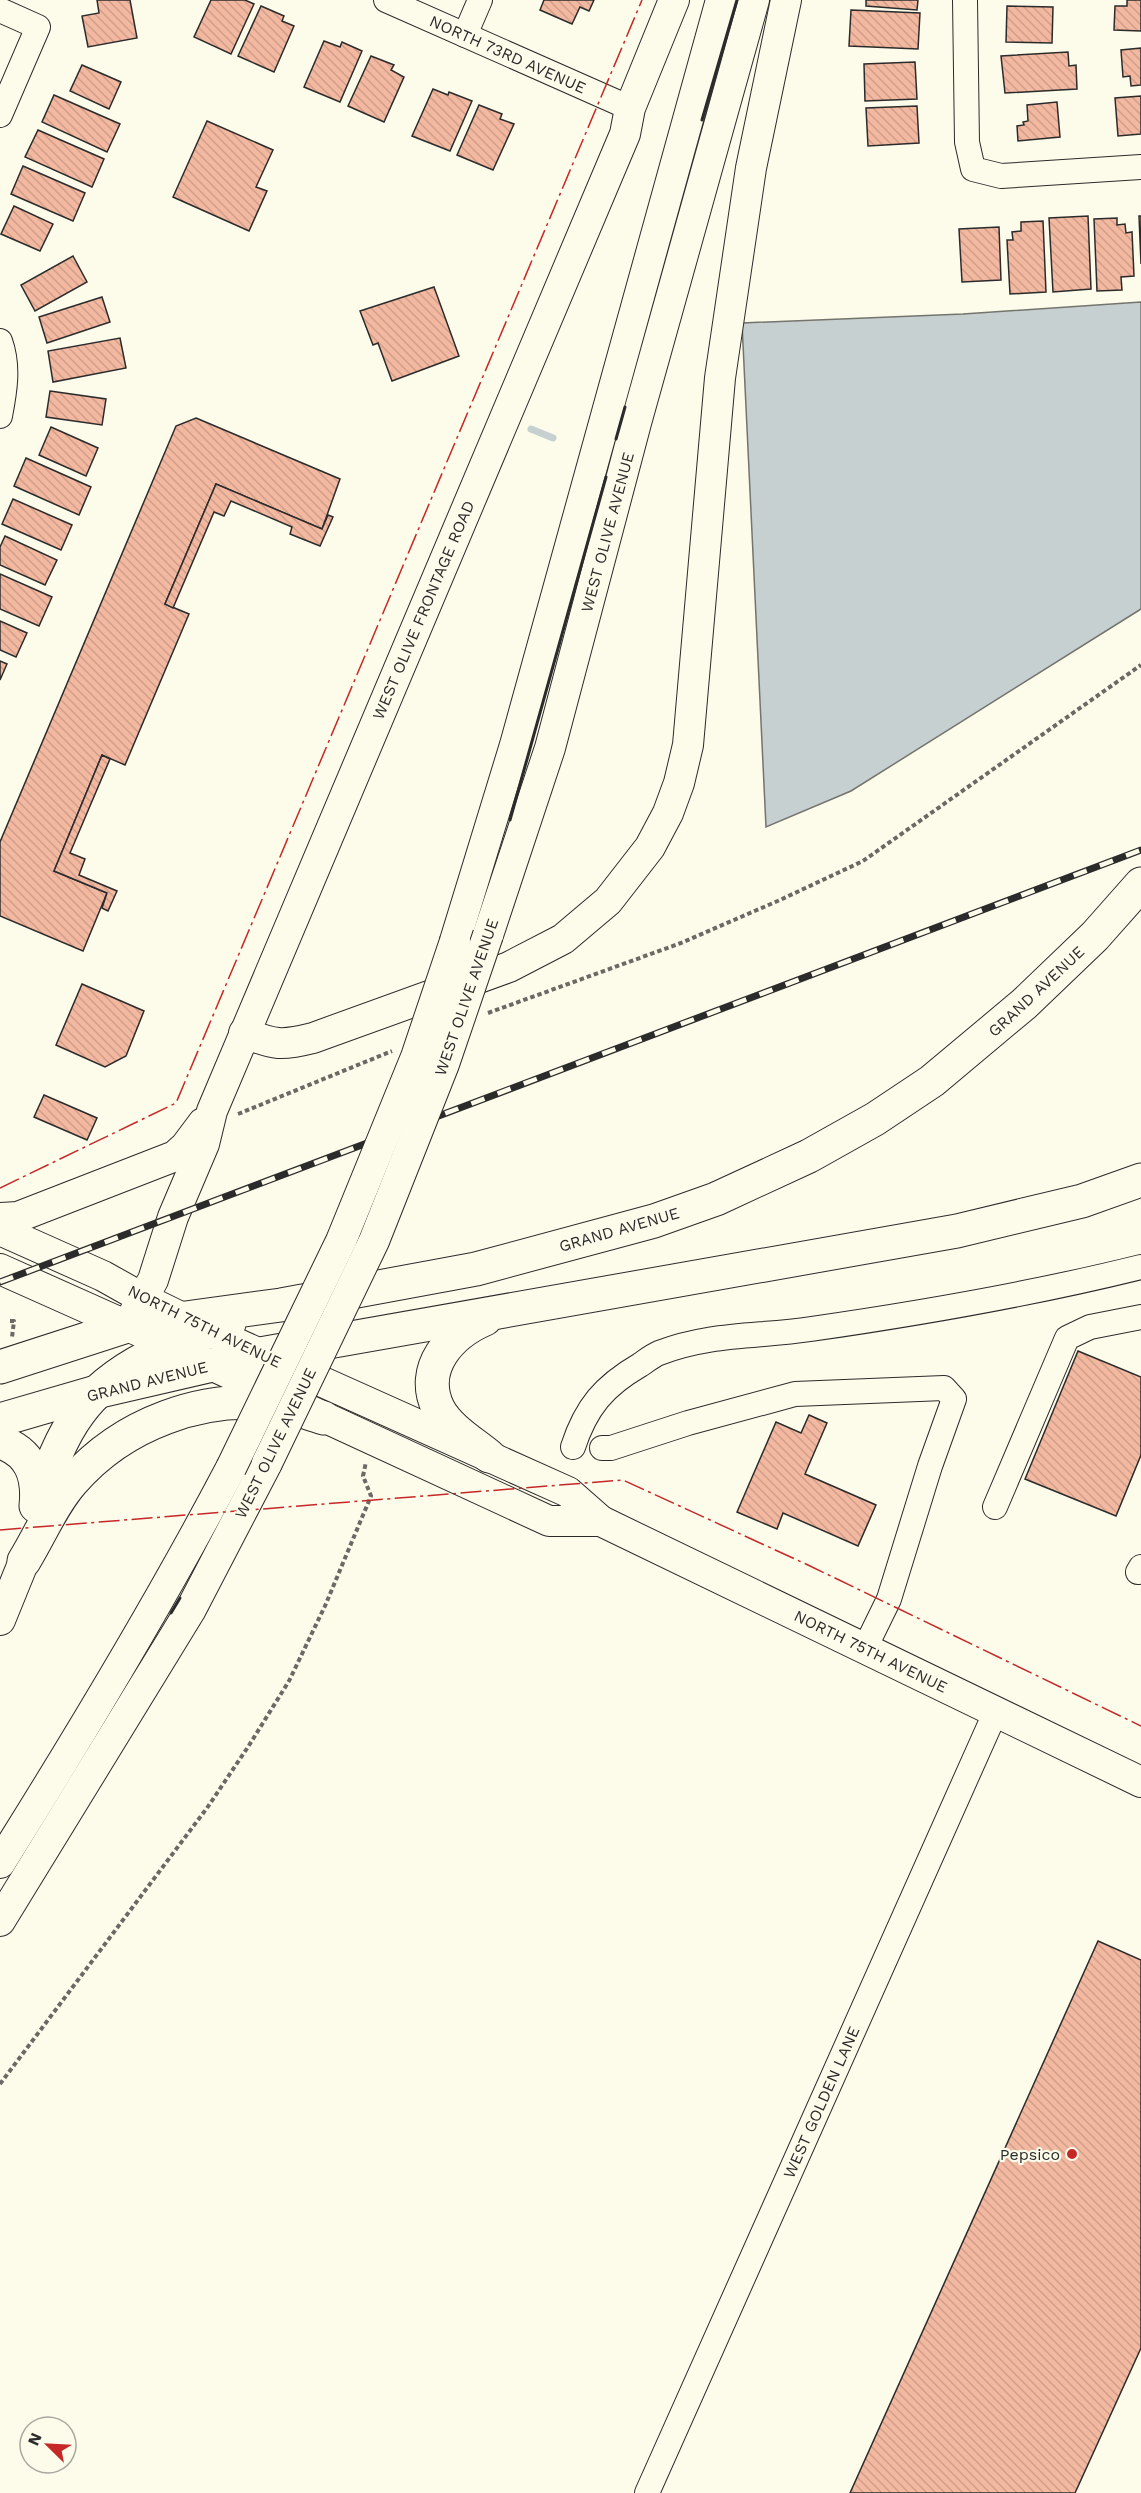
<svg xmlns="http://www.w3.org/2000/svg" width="1141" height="2493" viewBox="0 0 1141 2493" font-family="'Work Sans',sans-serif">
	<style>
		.water { fill: #c7d0d0; stroke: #74746e; stroke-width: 1.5 }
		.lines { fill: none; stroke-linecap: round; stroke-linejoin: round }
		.stream { stroke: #c7d0d0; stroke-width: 7 }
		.building { fill: url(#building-back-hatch); stroke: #2b2b2b; stroke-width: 1.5 }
		.minor-casing { stroke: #2b2b2b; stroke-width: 26 }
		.major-casing { stroke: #2b2b2b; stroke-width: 32 }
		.highway-casing { stroke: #2b2b2b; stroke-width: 35 }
		.path { stroke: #6a6964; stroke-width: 4; stroke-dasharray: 4.5 3; stroke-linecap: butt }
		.minor { stroke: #fdfbea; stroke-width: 24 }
		.major { stroke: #fdfbea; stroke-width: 30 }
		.highway { stroke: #fdfbea; stroke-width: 33 }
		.rail-casing { stroke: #2b2b2b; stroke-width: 7 }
		.rail { stroke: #fdfbea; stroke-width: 4.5; stroke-dasharray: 14; stroke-linecap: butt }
		.major-bridge-casing { stroke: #2b2b2b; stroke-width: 32; stroke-linecap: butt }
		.major-bridge { stroke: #fdfbea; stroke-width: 30 }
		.wall { stroke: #2b2b2b; stroke-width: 3 }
		.power { stroke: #c62828; stroke-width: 1.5; stroke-dasharray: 21 4.5 3 4.5; stroke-linecap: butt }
		.poi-dot { fill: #c62828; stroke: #fdfbea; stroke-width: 2 }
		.labels { text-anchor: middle; stroke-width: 4.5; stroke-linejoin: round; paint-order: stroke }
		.street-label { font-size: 16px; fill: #2b2b2b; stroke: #fdfbea }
		.poi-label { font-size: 16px; fill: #2b2b2b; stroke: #fdfbea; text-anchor: end }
	</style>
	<defs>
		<pattern id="building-back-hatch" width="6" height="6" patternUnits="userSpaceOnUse" patternTransform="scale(1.5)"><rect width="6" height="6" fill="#f2b8a0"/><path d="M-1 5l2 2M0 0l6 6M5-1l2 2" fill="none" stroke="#d09e8a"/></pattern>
	</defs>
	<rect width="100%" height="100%" fill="#fdfbea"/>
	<polygon class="water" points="1141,302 1141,609 851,791 766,827 742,323 963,314"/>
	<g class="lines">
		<polyline class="stream" points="531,429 553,438"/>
	</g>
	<g class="building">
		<polygon points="97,0 130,0 137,38 88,47 82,16 99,13"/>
		<polygon points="211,0 245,0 254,4 231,54 194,37"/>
		<polygon points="544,0 594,0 589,11 580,7 572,24 540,10"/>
		<polygon points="866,0 918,0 917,10 866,6"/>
		<polygon points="1127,0 1141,0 1141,31 1114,30 1115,6 1127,6"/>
		<polygon points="261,6 284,16 282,21 294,26 274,72 238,56"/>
		<polygon points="1007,6 1053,7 1052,43 1006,42"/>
		<polygon points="851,10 920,13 918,49 849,46"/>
		<polygon points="324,41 340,47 342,42 362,51 340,102 304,87"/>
		<polygon points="1141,48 1141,85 1131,86 1130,76 1123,77 1121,50"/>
		<polygon points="1068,52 1069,66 1076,65 1077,89 1005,93 1001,56"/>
		<polygon points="371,56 394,65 391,70 404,77 384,122 348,106"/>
		<polygon points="915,62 917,99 865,101 864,64"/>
		<polygon points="82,65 121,82 109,109 70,91"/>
		<polygon points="433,89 448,95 449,92 472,101 450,151 412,136"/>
		<polygon points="54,95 120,124 107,152 42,122"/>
		<polygon points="1141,96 1141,134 1118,136 1115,98"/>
		<polygon points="1057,102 1060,137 1018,141 1017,126 1024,125 1023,122 1028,121 1027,105"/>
		<polygon points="479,105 502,114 500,119 514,124 493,170 457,155"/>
		<polygon points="917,106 919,143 868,146 866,108"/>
		<polygon points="207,121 273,150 256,187 267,191 249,231 173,197"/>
		<polygon points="38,130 104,159 92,187 25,157"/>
		<polygon points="23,166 85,193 73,221 11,194"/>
		<polygon points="14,206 53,224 40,251 1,234"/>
		<polygon points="1088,216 1091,289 1053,292 1049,218"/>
		<polygon points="1139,216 1141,216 1141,264"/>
		<polygon points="1117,218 1117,225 1125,224 1126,233 1132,232 1134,276 1121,277 1122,290 1097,291 1094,219"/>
		<polygon points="1043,221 1046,292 1010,294 1007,240 1013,240 1012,232 1021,231 1021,222"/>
		<polygon points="999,227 1001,280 962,282 959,229"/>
		<polygon points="73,256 87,282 35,311 21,285"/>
		<polygon points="434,287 459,356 392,381 378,343 373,345 360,311"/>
		<polygon points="102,297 110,322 47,343 39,317"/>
		<polygon points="120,338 126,368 53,382 48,351"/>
		<polygon points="50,391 106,399 102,425 46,417"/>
		<polygon points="196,418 340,479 322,529 216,484 165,604 189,614 125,765 102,755 54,871 107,893 83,951 0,916 0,842 176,426"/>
		<polygon points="51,427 98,448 86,476 39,455"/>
		<polygon points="26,458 91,487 79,515 14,486"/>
		<polygon points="216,484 322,529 328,515 333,517 320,546 290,534 292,527 231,501 224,516 214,512 173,608 165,604"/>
		<polygon points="13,499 72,525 61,550 2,524"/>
		<polygon points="5,536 57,560 45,585 0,565 0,547"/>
		<polygon points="0,574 52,597 39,626 0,609"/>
		<polygon points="0,621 27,633 16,657 0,650"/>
		<polygon points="0,661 7,664 0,680"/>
		<polygon points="102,755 110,759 70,853 85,859 79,875 117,891 108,911 102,908 107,893 54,871"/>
		<polygon points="82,984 144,1011 126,1056 105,1067 56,1045"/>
		<polygon points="44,1095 97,1118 87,1140 34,1117"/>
		<polygon points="1078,1351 1141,1377 1141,1455 1116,1516 1025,1479"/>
		<polygon points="809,1415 827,1423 805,1474 876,1505 858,1546 783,1513 777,1529 737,1512 776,1422 801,1433"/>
		<polygon points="1098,1941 1141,1960 1141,2348 1075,2493 850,2493"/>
	</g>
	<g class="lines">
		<defs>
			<g id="minor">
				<polyline points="386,0 630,108"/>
				<polyline points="965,0 967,142 973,169 1001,176 1141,167"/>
				<polyline points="0,10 38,27 0,115"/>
				<polyline points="465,35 480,0"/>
				<path d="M0 341C9 366 5 390 0 416"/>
				<path d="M573 1447C586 1407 604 1386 640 1365 646 1361 652 1356 659 1353 711 1333 758 1337 811 1329 922 1313 1032 1294 1141 1267"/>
				<polyline points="602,1448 611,1448 688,1423 795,1394 944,1388 954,1399 930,1466 889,1599 865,1648"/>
				<polyline points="995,1507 1067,1338 1090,1327 1141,1317"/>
				<polyline points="1138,1572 1141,1567"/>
				<polyline points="647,2493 996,1711"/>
			</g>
			<g id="major">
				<polyline points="488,935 550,748 636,423 754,0"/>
				<polyline points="455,941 515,745 721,0"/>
				<path d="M244 1033C275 1045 281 1046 313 1038L509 967 563 939 608 901 650 847 668 813 679 783 688 745 720 378 751 168 786 0"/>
				<polyline points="0,1218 18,1217 175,1156 185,1147 203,1123"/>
				<polyline points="0,1230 103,1276 144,1299 209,1331 568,1492 601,1521 1141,1782"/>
				<polyline points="0,1269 141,1332"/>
				<polyline points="127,1326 153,1280 173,1217 204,1144 212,1111 625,134 630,108 674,0"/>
				<polyline points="198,1359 549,1521 601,1521"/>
				<polyline points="0,1620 24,1561"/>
				<path d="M0 1863C81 1734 160 1603 231 1468"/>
				<polyline points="0,1921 190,1611 267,1463"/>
			</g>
			<g id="highway">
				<path d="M485 1319C450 1334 419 1368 438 1408 448 1428 472 1442 489 1456"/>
				<polyline points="0,1367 127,1326 281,1305 476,1269 654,1221 716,1199 809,1156 875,1119 932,1081 1024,1004 1095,936 1141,884"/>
				<polyline points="0,1420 96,1392 260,1354 957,1231 1082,1201 1141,1180"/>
				<path d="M0 1442C31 1452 39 1476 36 1506"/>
				<path d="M37 1505C48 1474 59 1440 79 1413 113 1365 175 1343 229 1324"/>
				<path d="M24 1561C40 1535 52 1505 72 1482 122 1424 204 1393 280 1405 294 1407 309 1414 324 1418"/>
			</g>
		</defs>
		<use href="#minor" class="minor-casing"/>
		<use href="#major" class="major-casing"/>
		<use href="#highway" class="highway-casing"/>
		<g class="path">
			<polyline points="488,1013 681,943 780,900 863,861 1141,665"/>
			<polyline points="238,1114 392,1051"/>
			<polyline points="10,1321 14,1321 12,1337"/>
			<polyline points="0,2084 207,1808 248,1747 289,1681 325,1606 371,1496 363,1476 366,1462"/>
		</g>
		<use href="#minor" class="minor"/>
		<use href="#major" class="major"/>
		<use href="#highway" class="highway"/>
		<defs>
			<polyline id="rail" points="0,1282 1141,850"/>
		</defs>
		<use href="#rail" class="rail-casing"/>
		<use href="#rail" class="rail"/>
		<defs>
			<g id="major-bridge">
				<polyline points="267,1463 374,1241 444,1064 488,935"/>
				<polyline points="231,1468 341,1241 416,1057 455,941"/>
			</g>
		</defs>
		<use href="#major-bridge" class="major-bridge-casing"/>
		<use href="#major-bridge" class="major-bridge"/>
		<g class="wall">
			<polyline points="702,120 737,0"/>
			<polyline points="616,439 625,407"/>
			<polyline points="510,820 606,477"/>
			<polyline points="171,1613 180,1598"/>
		</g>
		<g class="power">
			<polyline points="0,1188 176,1103 642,0"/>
			<polyline points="0,1530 623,1480 808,1565 1141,1726"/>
		</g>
	</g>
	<circle class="poi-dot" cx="1072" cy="2154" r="6"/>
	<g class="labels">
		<g class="street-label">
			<text transform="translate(508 54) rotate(24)" y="6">NORTH 73RD AVENUE</text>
			<text transform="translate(607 532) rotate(-75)" y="6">WEST OLIVE AVENUE</text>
			<text transform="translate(423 610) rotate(-67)" y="6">WEST OLIVE FRONTAGE ROAD</text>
			<text transform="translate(1036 991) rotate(-43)" y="6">GRAND AVENUE</text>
			<text transform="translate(466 997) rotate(-71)" y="6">WEST OLIVE AVENUE</text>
			<text transform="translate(619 1229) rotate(-16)" y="6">GRAND AVENUE</text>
			<text transform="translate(205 1326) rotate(26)" y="6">NORTH 75TH AVENUE</text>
			<text transform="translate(147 1381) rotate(-14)" y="6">GRAND AVENUE</text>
			<text transform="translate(275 1443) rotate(-64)" y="6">WEST OLIVE AVENUE</text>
			<text transform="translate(871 1651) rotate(26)" y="6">NORTH 75TH AVENUE</text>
			<text transform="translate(821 2102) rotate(-66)" y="6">WEST GOLDEN LANE</text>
		</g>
		<g class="poi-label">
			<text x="1060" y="2160">Pepsico</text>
		</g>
	</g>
	<g transform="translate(48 2445) rotate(294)"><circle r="28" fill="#fdfbea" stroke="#a9a89e" stroke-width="1.5"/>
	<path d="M0-4.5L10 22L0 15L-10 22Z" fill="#c62828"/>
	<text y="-9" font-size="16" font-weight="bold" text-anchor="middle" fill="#2b2b2b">N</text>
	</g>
</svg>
